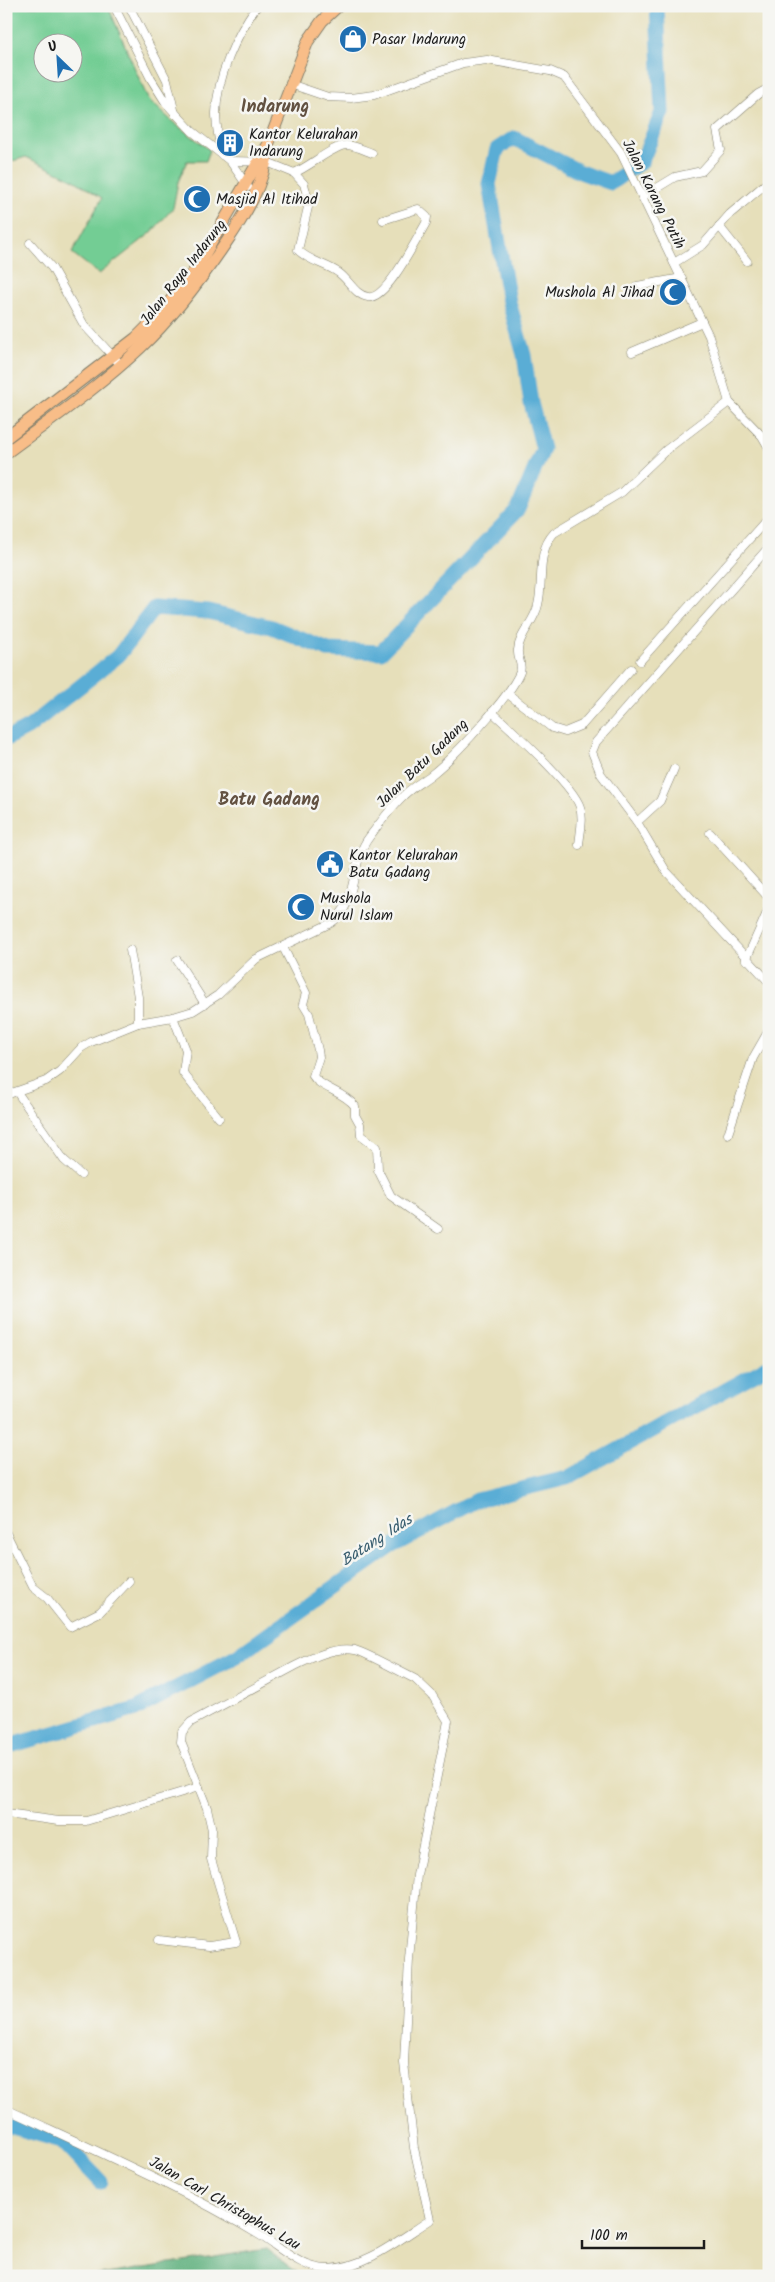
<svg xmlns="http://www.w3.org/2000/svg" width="775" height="2282" viewBox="0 0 775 2282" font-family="Kalam,sans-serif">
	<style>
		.green { fill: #73cd94; stroke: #487458; fill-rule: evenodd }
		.forest { fill: #5eb07e; stroke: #3d664d }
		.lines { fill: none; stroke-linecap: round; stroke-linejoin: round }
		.river { stroke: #5aadd5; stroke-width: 15 }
		.minor-casing { stroke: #817e6b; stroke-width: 9 }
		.highway-casing { stroke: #817e6b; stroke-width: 13 }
		.minor { stroke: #fff; stroke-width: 8 }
		.highway { stroke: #f8bd88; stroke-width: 11 }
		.labels { text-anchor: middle; stroke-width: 5; stroke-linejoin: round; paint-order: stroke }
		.poi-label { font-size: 15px; fill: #1c1c1c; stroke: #f6f6f2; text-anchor: start }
		.street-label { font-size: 15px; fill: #1c1c1c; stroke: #f6f6f2 }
		.water-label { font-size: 16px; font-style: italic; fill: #385d6f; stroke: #f6f6f2 }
		.quarter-label { font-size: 18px; font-weight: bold; fill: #625141; stroke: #f6f6f2 }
	</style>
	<rect width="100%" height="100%" fill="#f6f6f2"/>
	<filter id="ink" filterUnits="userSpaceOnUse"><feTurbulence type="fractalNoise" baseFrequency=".02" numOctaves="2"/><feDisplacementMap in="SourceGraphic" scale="10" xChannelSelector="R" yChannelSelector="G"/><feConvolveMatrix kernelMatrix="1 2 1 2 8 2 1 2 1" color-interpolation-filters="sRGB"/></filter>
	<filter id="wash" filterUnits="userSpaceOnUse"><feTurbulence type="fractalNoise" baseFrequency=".0096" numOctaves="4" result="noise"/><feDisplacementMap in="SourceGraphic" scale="20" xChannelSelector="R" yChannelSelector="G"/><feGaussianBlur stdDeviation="1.12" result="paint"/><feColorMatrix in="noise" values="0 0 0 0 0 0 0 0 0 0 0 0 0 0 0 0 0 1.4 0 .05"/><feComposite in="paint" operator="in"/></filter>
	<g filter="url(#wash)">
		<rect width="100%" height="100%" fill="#e6dfba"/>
		<path class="green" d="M6 6H108L148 99 174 123 210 150 206 161H187L178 182 173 208 151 233 99 274 72 253 102 198 74 180 26 157 6 163ZM42 42H72V72H42Z"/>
		<polygon class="forest" points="266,2249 302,2276 93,2276"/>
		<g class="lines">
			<g class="river">
				<polyline points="6,739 29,727 118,656 154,608 208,612 272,627 328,650 381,652 518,509 543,449 531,403 524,355 509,302 489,184 497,149 514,138 580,172 611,183 642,161 662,112 657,6"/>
				<polyline points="6,1747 136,1709 236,1657 391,1547 477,1500 567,1478 769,1366"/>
				<polyline points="6,2125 62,2141 101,2182"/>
			</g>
		</g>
	</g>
	<g filter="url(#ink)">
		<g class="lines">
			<defs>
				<g id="minor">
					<polyline points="114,6 151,79 166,103 192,131 230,161 248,187"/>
					<polyline points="129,6 167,80 175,114"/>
					<polyline points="290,84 328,97 351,98 374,95 463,63 487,60 550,71 564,77 621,153 709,336 729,402 762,436 769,448"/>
					<path d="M222 155C219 141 216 127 216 113 217 77 236 35 257 6"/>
					<path d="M230 161 267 162 294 173 304 184 309 203 298 250C308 261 327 264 339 273 349 280 355 295 368 297 386 301 417 238 426 223L427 217 418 209 383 220"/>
					<path d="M294 173C309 167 333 146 346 145 354 145 364 150 372 153"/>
					<polyline points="642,197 675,177 702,171 721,150 717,130 758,94 769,88"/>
					<polyline points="719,226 747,261"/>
					<polyline points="30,243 52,268 84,325 121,365"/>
					<polyline points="674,263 703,245 730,214 769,181"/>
					<polyline points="637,286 682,278"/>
					<polyline points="632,352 702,322"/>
					<polyline points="769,547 596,742 592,752 601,774 637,822 666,871 769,982"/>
					<polyline points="640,661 769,517"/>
					<polyline points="508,694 552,728 565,732 582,725 631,669"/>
					<path d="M492 712C511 729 573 785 580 807 584 819 580 833 579 845"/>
					<polyline points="637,822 660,801 674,769"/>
					<polyline points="710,833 769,898"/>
					<path d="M283 947 306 993 303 1004 309 1014 318 1050 319 1057 313 1076C320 1088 343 1091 355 1106V1115L360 1124 361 1135 377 1147 378 1170 391 1196 438 1229"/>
					<polyline points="130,950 138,997 138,1023"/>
					<polyline points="177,960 205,1004"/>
					<polyline points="746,960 769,908"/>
					<polyline points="173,1017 186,1050 183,1073 219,1118"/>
					<polyline points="17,1092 64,1160 81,1175"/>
					<path d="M6 1095 46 1081 60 1071 81 1048 91 1042 138 1023 173 1017 193 1011 218 995 256 959 331 923C359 904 349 862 370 836 381 822 391 807 404 795 412 787 422 782 431 775 454 757 510 697 520 672 523 664 517 658 518 650 519 634 535 621 538 605 544 581 536 552 554 533L622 492 666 450 729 402"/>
					<polyline points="728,1134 753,1058 769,1030"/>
					<polyline points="6,1533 33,1587 47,1598 70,1627 100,1612 129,1581"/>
					<polyline points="6,1814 59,1821 86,1821 199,1787"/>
					<path d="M6 2109C92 2149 180 2187 261 2236 282 2249 302 2269 328 2269 365 2268 400 2239 430 2220L414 2148 404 2063 409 1959 417 1875 448 1721 432 1695 415 1679C400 1672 369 1654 355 1650 336 1646 311 1658 295 1666L191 1722 182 1732 181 1742 207 1808 212 1830 211 1859 236 1942 209 1946 159 1940"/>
				</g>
				<g id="highway">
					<polyline points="6,438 136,338 159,315 196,269 268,145 308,41 322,21 338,6"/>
					<path d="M6 453C52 419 100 386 141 347 173 317 199 282 223 247 244 217 265 184 268 147"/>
				</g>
			</defs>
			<use href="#minor" class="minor-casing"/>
			<use href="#highway" class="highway-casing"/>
			<use href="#minor" class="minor"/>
			<use href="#highway" class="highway"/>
		</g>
	</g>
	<defs>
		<symbol id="shop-disc" viewBox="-11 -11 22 22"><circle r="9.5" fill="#1f6fb2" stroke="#f6f6f2"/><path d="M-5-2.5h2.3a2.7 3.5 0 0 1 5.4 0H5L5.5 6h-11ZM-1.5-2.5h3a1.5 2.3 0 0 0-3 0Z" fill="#fff"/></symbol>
		<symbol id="building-disc" viewBox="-11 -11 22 22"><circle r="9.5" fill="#1f6fb2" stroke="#f6f6f2"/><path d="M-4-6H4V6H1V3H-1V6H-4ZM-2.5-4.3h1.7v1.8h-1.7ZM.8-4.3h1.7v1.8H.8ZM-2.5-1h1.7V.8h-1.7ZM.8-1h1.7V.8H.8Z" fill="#fff"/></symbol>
		<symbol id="mosque-disc" viewBox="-11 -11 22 22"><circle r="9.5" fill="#1f6fb2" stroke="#f6f6f2"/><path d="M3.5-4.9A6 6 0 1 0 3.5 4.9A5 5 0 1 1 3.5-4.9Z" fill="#fff"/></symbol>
		<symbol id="civic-disc" viewBox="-11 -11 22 22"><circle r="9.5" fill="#1f6fb2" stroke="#f6f6f2"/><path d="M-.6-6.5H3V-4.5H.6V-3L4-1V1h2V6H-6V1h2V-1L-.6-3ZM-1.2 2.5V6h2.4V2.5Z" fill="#fff"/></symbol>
	</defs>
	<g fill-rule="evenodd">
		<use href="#shop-disc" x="337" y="23" width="32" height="32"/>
		<use href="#building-disc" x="214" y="127" width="32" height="32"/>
		<use href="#mosque-disc" x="181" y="183" width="32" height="32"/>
		<use href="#mosque-disc" x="657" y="276" width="32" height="32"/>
		<use href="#civic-disc" x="314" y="848" width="32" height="32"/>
		<use href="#mosque-disc" x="285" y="891" width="32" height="32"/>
	</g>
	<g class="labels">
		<g class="poi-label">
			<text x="372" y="44">Pasar Indarung</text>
			<text x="249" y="139">Kantor Kelurahan<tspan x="249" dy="17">Indarung</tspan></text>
			<text x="216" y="204">Masjid Al Itihad</text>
			<text x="654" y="297" text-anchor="end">Mushola Al Jihad</text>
			<text x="349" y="860">Kantor Kelurahan<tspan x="349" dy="17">Batu Gadang</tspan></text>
			<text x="320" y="903">Mushola<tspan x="320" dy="17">Nurul Islam</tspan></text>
		</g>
		<g class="street-label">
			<text transform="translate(654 194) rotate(63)" y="5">Jalan Karang Putih</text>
			<text transform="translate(183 272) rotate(-52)" y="5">Jalan Raya Indarung</text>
			<text transform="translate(422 763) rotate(-44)" y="5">Jalan Batu Gadang</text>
			<text transform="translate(225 2203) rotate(30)" y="5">Jalan Carl Christophus Lau</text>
		</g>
		<g class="water-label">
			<text transform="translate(376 1539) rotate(-33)" y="6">Batang Idas</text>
		</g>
		<g class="quarter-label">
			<text x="275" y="112">Indarung</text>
			<text x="269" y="805">Batu Gadang</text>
		</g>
	</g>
	<rect width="775" height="2282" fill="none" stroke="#f6f6f2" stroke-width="25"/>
	<g transform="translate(58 58) rotate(335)"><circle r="24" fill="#f6f6f2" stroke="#9f9f9c"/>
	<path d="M0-4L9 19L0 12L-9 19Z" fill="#1f6fb2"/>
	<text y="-8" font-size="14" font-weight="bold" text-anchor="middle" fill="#1c1c1c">U</text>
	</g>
	<path d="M582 2240v8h122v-8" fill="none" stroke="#1c1c1c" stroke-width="2.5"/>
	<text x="590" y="2240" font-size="15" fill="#1c1c1c" stroke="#f6f6f2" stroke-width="4" paint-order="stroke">100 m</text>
</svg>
